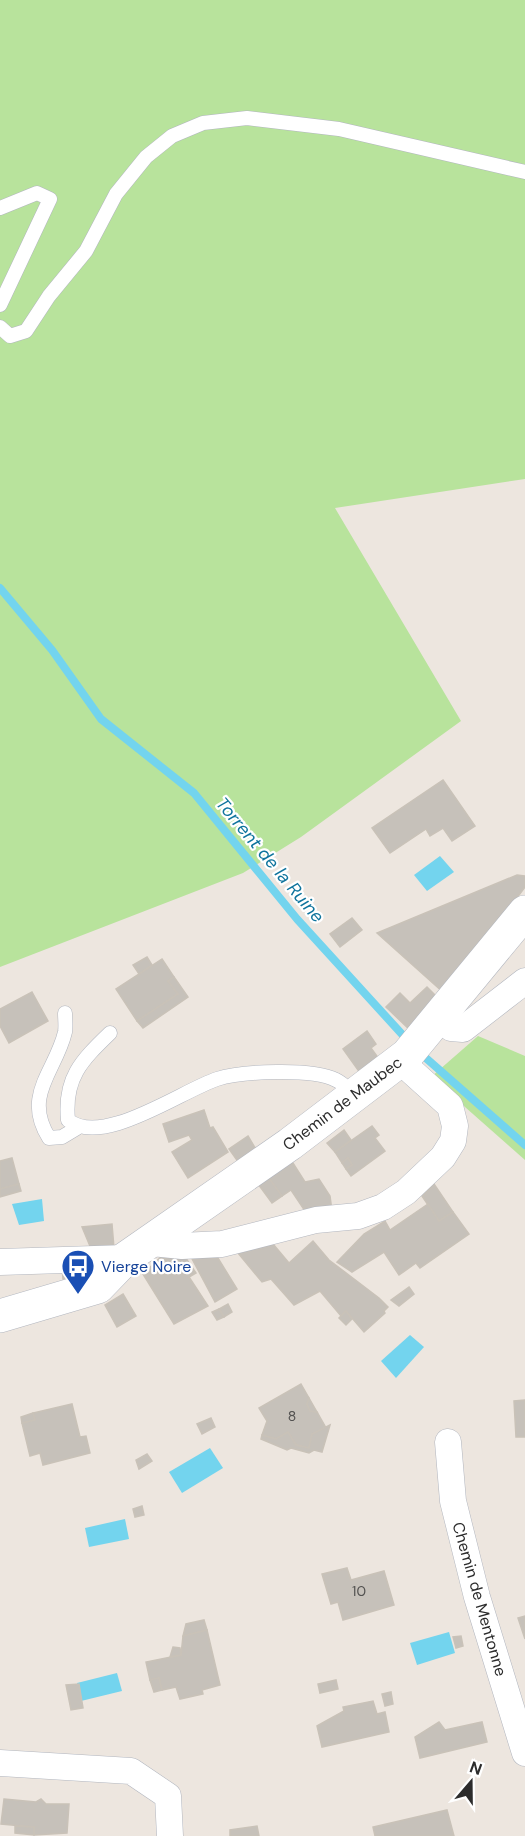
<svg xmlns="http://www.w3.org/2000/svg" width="525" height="1836" viewBox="0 0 525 1836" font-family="'DM Sans',sans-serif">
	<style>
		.green { fill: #b8e39c }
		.water { fill: #73d4ee }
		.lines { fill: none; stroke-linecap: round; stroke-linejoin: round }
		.stream { stroke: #73d4ee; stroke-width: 8 }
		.building { fill: #c6c1ba; stroke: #c9c2b8; stroke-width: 1.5 }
		.lane-casing { stroke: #b2b6bf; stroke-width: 15 }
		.street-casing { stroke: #b2b6bf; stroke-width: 27 }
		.secondary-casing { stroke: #b2b6bf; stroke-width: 34 }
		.lane { stroke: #fff; stroke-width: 14 }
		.street { stroke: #fff; stroke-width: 26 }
		.secondary { stroke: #fff; stroke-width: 33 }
		.labels { text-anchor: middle; stroke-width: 4.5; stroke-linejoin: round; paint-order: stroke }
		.number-label { font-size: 14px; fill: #525150 }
		.street-label { font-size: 16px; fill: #2c2c2c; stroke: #fff }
		.transit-label { font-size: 16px; fill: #164399; stroke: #fff; text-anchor: start }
		.water-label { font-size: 18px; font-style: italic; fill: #0f749d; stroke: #fff }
	</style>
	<rect width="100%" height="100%" fill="#ede6df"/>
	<g class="green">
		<polygon points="0,0 525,0 525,479 335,508 461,721 301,837 243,873 0,967"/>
		<polygon points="478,1036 525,1056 525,1160 431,1077"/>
	</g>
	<g class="water">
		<polygon points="440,856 454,872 427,891 414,875"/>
		<polygon points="42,1199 44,1221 19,1225 12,1204"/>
		<polygon points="410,1335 424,1347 396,1378 381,1361"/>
		<polygon points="210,1448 223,1468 182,1493 169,1472"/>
		<polygon points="125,1519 129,1539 89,1547 85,1528"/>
		<polygon points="449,1632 455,1653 417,1665 410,1643"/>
		<polygon points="117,1673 122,1691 81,1701 77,1683"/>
	</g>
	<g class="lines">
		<g class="stream">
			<polyline points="0,588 52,650 101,719 194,793 297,919 410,1043"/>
			<polyline points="419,1052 525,1145"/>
		</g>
	</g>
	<g class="building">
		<polygon points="443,780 475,826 452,841 443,828 430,836 426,829 390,853 372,828"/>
		<polygon points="517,875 525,876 525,887 445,994 377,933"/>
		<polygon points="352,918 362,930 340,947 330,934"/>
		<polygon points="147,957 152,965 139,974 133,965"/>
		<polygon points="162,959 174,977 168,981 178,994 137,1021 116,989"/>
		<polygon points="174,977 188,997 143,1028 137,1021 178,994 168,981"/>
		<polygon points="427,987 441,1001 413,1033 386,1007 400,993 410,1003"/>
		<polygon points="32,992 48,1021 9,1043 0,1026 0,1009"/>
		<polygon points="367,1031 376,1044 371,1048 382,1063 363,1077 343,1049"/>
		<polygon points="204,1110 210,1128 213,1127 228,1152 188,1178 172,1152 192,1140 189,1135 169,1142 163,1124"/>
		<polygon points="372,1126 379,1135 375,1138 385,1151 351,1176 346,1169 352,1165 348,1158 342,1163 335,1152"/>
		<polygon points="344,1130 351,1140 335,1152 327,1143"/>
		<polygon points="248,1136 257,1151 239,1163 229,1149"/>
		<polygon points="12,1158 19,1184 0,1189 0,1161"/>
		<polygon points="348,1158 352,1165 346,1169 342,1163"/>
		<polygon points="291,1160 305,1182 319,1179 330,1196 332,1211 307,1214 291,1190 282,1196 268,1177"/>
		<polygon points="268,1177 282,1196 272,1203 258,1184"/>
		<polygon points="19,1184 21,1191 0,1197 0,1189"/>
		<polygon points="434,1184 453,1212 439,1221 422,1196"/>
		<polygon points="428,1204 439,1221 453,1212 469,1234 420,1268 416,1263 399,1275 384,1252 352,1272 337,1262 364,1234 385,1221 390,1230"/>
		<polygon points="112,1224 114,1248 92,1251 82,1227"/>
		<polygon points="268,1238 289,1263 313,1241 329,1260 379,1298 388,1307 384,1311 385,1313 364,1332 346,1311 341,1316 320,1291 294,1305 271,1279 262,1282 238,1253"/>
		<polygon points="213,1250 237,1289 215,1302 189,1253"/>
		<polygon points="183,1254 196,1273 189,1277 208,1306 174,1324 143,1274 162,1256"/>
		<polygon points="83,1265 84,1277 63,1279 62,1267"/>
		<polygon points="409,1287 414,1294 399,1306 391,1300"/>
		<polygon points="123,1294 136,1316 117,1327 105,1305"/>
		<polygon points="228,1304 232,1312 224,1317 219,1309"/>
		<polygon points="219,1309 224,1317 217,1320 212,1312"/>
		<polygon points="346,1311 352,1319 346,1325 339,1318"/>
		<polygon points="301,1384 309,1398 307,1404 310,1411 317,1412 326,1428 312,1434 309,1448 296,1445 288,1432 276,1439 262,1435 267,1421 259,1408"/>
		<polygon points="309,1398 317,1412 310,1411 307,1404"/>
		<polygon points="525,1400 525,1437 516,1437 514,1401"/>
		<polygon points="72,1404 80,1437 86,1436 90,1453 43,1465 40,1453 30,1456 22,1423 35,1420 33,1413"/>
		<polygon points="33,1413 35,1420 22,1423 21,1417"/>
		<polygon points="211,1418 215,1427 202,1434 197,1424"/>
		<polygon points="330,1425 322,1452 314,1450 309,1453 291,1448 287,1450 261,1439 262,1435 276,1439 288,1432 296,1445 309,1448 312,1434"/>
		<polygon points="147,1454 152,1461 139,1469 136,1460"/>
		<polygon points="142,1506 144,1515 135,1517 133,1509"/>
		<polygon points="347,1568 351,1580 384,1571 394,1605 343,1620 338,1602 331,1604 322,1574"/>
		<polygon points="525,1616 525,1639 518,1618"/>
		<polygon points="204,1620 207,1630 183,1636 186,1624"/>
		<polygon points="207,1630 220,1685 202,1690 203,1694 180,1699 176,1687 162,1690 159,1678 150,1680 146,1662 181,1655 183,1636"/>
		<polygon points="461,1636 463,1646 456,1648 453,1637"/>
		<polygon points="173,1647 180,1648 181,1655 170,1657"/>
		<polygon points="159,1678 162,1690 154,1692 150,1680"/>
		<polygon points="336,1680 338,1689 320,1693 318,1684"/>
		<polygon points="79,1684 83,1708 71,1710 66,1685"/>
		<polygon points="391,1692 393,1704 385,1706 382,1694"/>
		<polygon points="373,1701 377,1714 385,1712 389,1732 322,1747 317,1726 344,1711 343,1707"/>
		<polygon points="439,1722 445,1730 482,1722 487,1742 420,1758 415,1737"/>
		<polygon points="4,1799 36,1802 41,1799 46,1804 69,1804 67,1833 34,1835 34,1827 1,1824"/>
		<polygon points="447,1810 454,1836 375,1836 373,1827"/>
		<polygon points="15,1826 34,1827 34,1835 15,1833"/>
		<polygon points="257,1826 259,1836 230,1836 230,1830"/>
	</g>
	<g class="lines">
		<defs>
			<g id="lane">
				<polyline points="0,208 37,193 50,199 0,305"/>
				<polyline points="0,327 10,336 26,331 49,296 86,251 116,194 146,157 172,136 203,123 247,118 339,129 525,172"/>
				<path d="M65 1013C65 1019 66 1026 65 1032 56 1071 22 1095 49 1138L62 1137 77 1128"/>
				<path d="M110 1033C81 1061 64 1078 68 1120 102 1148 181 1091 217 1079 242 1071 313 1068 336 1080 343 1083 348 1090 354 1095"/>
			</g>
			<g id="street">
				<polyline points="440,1016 451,1028 463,1029 525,981"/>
				<polyline points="152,1243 182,1246 222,1244 316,1220 358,1216 383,1207 406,1192 443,1157 453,1141 455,1126 450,1106 399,1060"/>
				<polyline points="0,1262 126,1258"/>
				<polyline points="448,1442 453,1501 477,1597 525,1753"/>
				<polyline points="0,1763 131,1771 168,1796 170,1836"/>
			</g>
			<polyline id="secondary" points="0,1316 98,1287 126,1258 290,1144 407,1055 525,912"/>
		</defs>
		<use href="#lane" class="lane-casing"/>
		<use href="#street" class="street-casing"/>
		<use href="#secondary" class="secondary-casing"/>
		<use href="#lane" class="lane"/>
		<use href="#street" class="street"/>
		<use href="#secondary" class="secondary"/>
	</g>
	<defs>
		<symbol id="bus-pin" viewBox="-11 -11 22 30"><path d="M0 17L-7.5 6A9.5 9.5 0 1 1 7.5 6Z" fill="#1a4fb4" stroke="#fff"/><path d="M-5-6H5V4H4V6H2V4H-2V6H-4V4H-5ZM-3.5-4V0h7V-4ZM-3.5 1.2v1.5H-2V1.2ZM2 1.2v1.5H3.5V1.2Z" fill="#fff"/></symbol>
	</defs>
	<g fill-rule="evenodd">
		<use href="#bus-pin" x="59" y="1247" width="38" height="52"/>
	</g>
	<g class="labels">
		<g class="number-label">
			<text x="292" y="1421">8</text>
			<text x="359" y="1596">10</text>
		</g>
		<g class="street-label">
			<text transform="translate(342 1103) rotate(-37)" y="6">Chemin de Maubec</text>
			<text transform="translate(480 1599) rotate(74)" y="6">Chemin de Mentonne</text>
		</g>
		<g class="transit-label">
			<text x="101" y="1272">Vierge Noire</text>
		</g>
		<g class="water-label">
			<text transform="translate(270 860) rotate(50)" y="6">Torrent de la Ruine</text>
		</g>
	</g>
	<g transform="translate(471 1782) rotate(20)" stroke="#ffffff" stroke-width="4.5" paint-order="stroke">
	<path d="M0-4.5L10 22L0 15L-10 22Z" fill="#2c2c2c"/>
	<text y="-9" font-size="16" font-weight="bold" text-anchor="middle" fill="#2c2c2c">N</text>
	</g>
</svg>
